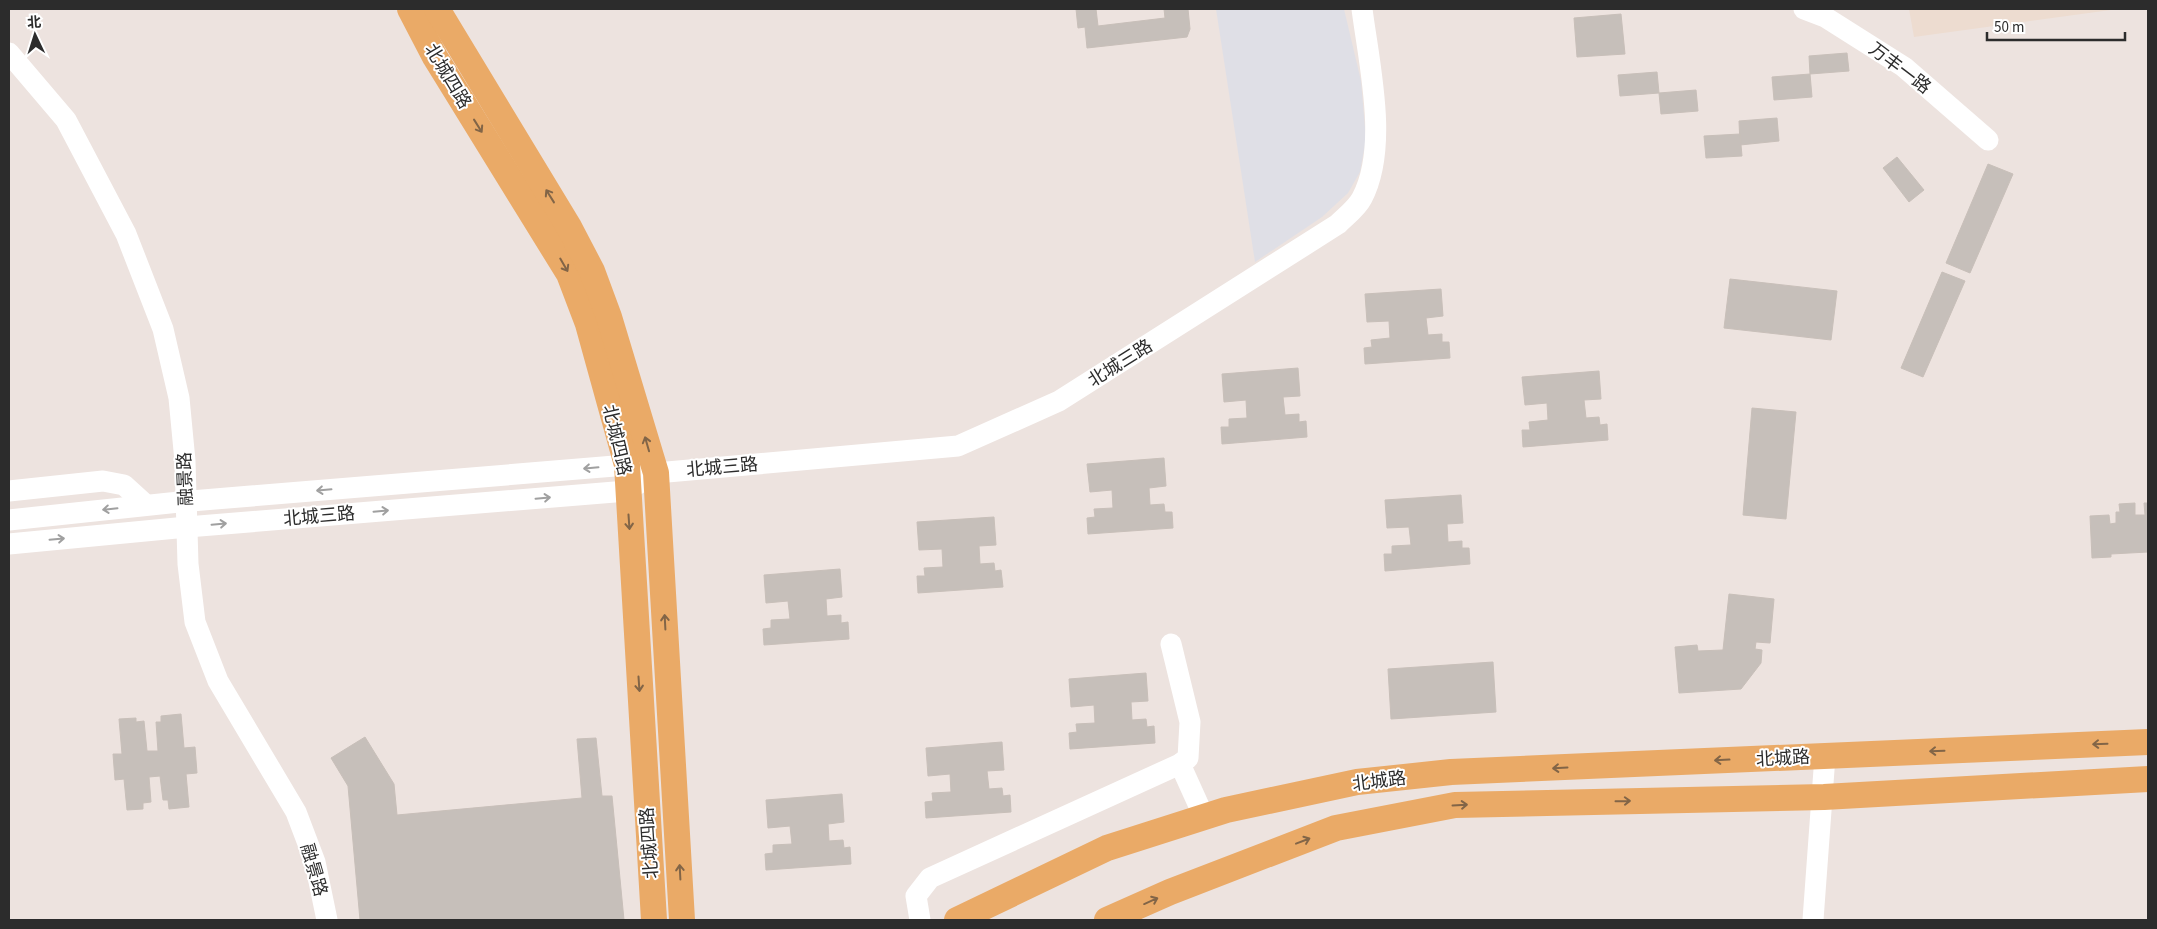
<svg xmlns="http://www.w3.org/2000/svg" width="2157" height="929" viewBox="0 0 2157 929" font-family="'Source Sans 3','Noto Sans SC',sans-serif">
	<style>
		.industrial { fill: #dfdfe6 }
		.education { fill: #eddcd0 }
		.building { fill: #c6bfba; stroke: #c8bfb9 }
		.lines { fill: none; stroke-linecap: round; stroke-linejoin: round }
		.minor { stroke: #fff; stroke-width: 21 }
		.major { stroke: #eaaa67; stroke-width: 26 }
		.oneway { stroke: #826547 }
		.oneway2 { stroke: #a0a0a0 }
		.labels { text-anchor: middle; stroke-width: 4; stroke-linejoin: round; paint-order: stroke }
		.street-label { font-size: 18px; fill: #2c2c2c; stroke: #fff }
	</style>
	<rect width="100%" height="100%" fill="#ede3df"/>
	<polygon class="industrial" points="1216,9 1344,9 1361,81 1366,139 1360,172 1348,193 1322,217 1255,262"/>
	<polygon class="education" points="1909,9 2118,9 1914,37"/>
	<g class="building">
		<polygon points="1076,9 1096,9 1098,26 1165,18 1164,9 1188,9 1190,29 1187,37 1087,48 1085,27 1078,28"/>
		<polygon points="1621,14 1625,54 1577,57 1574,18"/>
		<polygon points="1847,53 1849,71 1810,74 1809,56"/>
		<polygon points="1657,72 1659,93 1620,96 1618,75"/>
		<polygon points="1810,74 1812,97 1774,100 1772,77"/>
		<polygon points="1696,90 1698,111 1661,114 1659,93"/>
		<polygon points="1777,118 1779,141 1740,145 1739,121"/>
		<polygon points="1740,134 1742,156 1706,158 1704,136"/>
		<polygon points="1897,157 1924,190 1909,202 1883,168"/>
		<polygon points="1988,164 2013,174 1970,273 1946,263"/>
		<polygon points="1942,272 1965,281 1923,377 1901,368"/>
		<polygon points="1730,279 1837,291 1831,340 1724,328"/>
		<polygon points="1441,289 1443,316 1426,318 1428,335 1442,334 1442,342 1449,342 1450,358 1365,364 1364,348 1372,347 1371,340 1390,338 1389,321 1367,322 1365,294"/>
		<polygon points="1298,368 1300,396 1283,397 1285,415 1299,414 1299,422 1306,421 1307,437 1222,444 1221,427 1229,427 1229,419 1247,418 1246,400 1224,402 1222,374"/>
		<polygon points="1599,371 1601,399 1584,400 1586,418 1599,417 1600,425 1607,424 1608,440 1523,447 1522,430 1530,430 1529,422 1548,420 1547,403 1525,405 1522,377"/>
		<polygon points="1752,408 1796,412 1786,519 1743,515"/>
		<polygon points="1164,458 1166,486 1149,488 1150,505 1164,504 1165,512 1172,512 1173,528 1088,534 1087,518 1095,517 1094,509 1113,508 1112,490 1090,492 1087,464"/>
		<polygon points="1461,495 1463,523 1447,524 1448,542 1462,541 1462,548 1469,548 1470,564 1385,571 1384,554 1392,554 1392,546 1411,545 1409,527 1387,528 1385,500"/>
		<polygon points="2135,503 2135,515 2145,515 2144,503 2148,503 2148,552 2111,554 2111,557 2092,558 2090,516 2109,515 2110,524 2116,523 2116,512 2120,512 2119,504"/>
		<polygon points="994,517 996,545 979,546 980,564 994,563 995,571 1001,570 1003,587 918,593 917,576 925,576 924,568 943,567 942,549 919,550 917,522"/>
		<polygon points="840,569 842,597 826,599 827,616 841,615 841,623 848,622 849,639 764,645 763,629 771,628 771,620 790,619 788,601 766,603 764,575"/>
		<polygon points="1729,594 1774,599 1770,643 1756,642 1755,649 1762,650 1761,663 1741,689 1679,693 1675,647 1697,645 1698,651 1723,650"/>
		<polygon points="1493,662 1496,712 1391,719 1388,669"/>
		<polygon points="1146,673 1148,701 1131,702 1132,720 1146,719 1147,727 1154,726 1155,743 1070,749 1069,733 1077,732 1076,724 1095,723 1094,705 1071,707 1069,679"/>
		<polygon points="181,714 184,748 195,747 197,773 186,774 189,807 169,809 168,800 163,800 160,776 149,777 151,802 143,803 143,809 127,810 124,779 115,780 113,754 122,754 119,719 136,718 136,722 144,721 147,751 158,751 156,722 161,722 161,716"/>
		<polygon points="365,737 394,784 397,815 582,798 577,739 596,738 602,796 612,796 624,920 360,920 348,786 331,758"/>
		<polygon points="1002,742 1004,770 987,771 989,789 1002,788 1003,796 1010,795 1011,812 926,818 925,802 933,801 932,793 951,792 950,774 928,776 926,748"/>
		<polygon points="842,794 844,822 828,824 829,841 843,840 844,848 850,847 851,864 766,870 765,854 773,853 773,845 792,844 790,826 768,828 766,800"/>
	</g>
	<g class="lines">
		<g class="minor">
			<polyline points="1804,9 1825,17 1904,67 1988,140"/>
			<polyline points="9,53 66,120 126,234 163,329 179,398 185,461 188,564 195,622 218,681 296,812 315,862 327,920"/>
			<polyline points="9,491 103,481 124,485 146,505"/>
			<path d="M9 520 179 502 627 465 656 473 958 446 1059 401 1338 224C1346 216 1357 208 1362 198 1389 147 1369 64 1362 9"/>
			<polyline points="9,544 187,527 627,491 641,482"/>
			<polyline points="1180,764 1204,817"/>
			<polyline points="920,920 916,896 930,878 1180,764 1188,758 1190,722 1171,644"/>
			<polyline points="1813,920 1825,756"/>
		</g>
		<g class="major">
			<polyline points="410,9 435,57 569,274 588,324 627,465 654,920"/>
			<polyline points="437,9 569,227 592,271 609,317 656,473 682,920"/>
			<polyline points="957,920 1107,848 1226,810 1357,782 1451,772 2148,742"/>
			<polyline points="1107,920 1170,892 1336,828 1455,805 1824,797 2148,779"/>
		</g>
	</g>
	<defs><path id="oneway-shaft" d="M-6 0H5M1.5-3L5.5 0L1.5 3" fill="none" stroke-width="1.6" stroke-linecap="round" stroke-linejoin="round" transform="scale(1.25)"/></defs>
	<g class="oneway">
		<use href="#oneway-shaft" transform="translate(478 126) rotate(58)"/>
		<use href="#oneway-shaft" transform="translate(550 196) rotate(-122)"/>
		<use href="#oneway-shaft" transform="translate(564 265) rotate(60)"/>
		<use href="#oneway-shaft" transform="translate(647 444) rotate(-106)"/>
		<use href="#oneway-shaft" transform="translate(629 522) rotate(86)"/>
		<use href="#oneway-shaft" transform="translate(665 622) rotate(-93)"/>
		<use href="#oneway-shaft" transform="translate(639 684) rotate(86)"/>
		<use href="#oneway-shaft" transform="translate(2100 744) rotate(178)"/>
		<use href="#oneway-shaft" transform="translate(1937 751) rotate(178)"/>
		<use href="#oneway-shaft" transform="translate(1722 760) rotate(177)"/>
		<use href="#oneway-shaft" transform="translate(1560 768) rotate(177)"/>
		<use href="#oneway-shaft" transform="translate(1623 801) rotate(-1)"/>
		<use href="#oneway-shaft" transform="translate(1460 805) rotate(-3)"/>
		<use href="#oneway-shaft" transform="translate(1303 841) rotate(-21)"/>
		<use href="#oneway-shaft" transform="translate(680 872) rotate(-93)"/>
		<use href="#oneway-shaft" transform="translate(1151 901) rotate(-24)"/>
	</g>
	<g class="oneway2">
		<use href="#oneway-shaft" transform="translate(591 468) rotate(175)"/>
		<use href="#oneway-shaft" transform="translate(324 490) rotate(175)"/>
		<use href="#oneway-shaft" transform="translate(543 498) rotate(-5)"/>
		<use href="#oneway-shaft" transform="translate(110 509) rotate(174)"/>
		<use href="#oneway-shaft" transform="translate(381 511) rotate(-5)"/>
		<use href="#oneway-shaft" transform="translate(219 524) rotate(-5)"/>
		<use href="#oneway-shaft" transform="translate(57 539) rotate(-5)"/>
	</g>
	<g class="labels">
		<g class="street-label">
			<text transform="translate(1900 68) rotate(37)" y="6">万丰一路</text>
			<text transform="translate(448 76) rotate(59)" y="6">北城四路</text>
			<text transform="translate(1120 363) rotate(-32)" y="6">北城三路</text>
			<text transform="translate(617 440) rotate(77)" y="6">北城四路</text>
			<text transform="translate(722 467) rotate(-5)" y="6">北城三路</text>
			<text transform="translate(185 479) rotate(-92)" y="6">融景路</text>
			<text transform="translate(319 516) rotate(-5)" y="6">北城三路</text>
			<text transform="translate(1783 758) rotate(-3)" y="6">北城路</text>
			<text transform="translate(1379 781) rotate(-7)" y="6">北城路</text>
			<text transform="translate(649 843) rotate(-94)" y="6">北城四路</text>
			<text transform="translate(314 870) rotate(74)" y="6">融景路</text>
		</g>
	</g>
	<rect width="2157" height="929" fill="none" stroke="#2c2c2c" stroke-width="20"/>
	<g transform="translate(35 35) rotate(356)" stroke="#ffffff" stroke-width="4" paint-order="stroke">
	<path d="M0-4L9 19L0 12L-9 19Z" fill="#2c2c2c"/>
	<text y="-8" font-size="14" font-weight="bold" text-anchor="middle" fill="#2c2c2c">北</text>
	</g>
	<path d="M1987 32v8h138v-8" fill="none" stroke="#2c2c2c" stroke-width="2.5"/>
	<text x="1994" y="32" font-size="15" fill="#2c2c2c" stroke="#ffffff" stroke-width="4" paint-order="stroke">50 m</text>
</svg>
